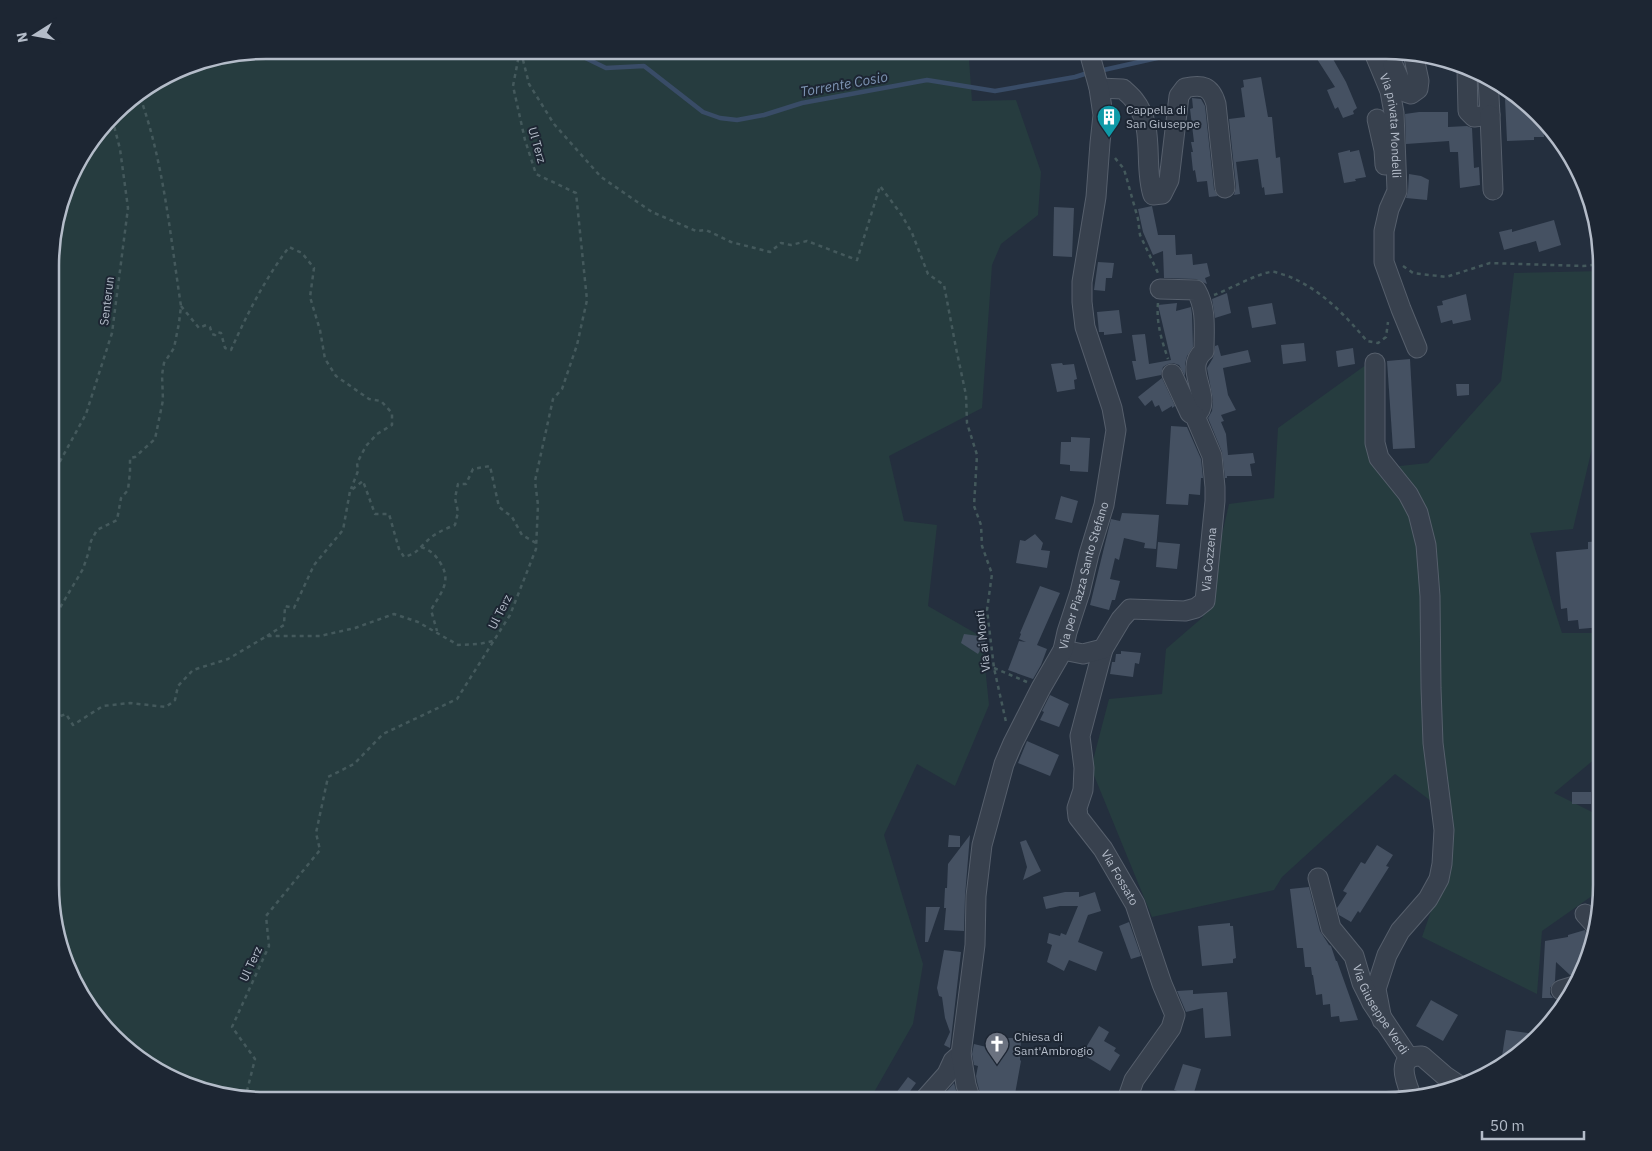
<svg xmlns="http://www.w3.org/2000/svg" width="1652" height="1151" viewBox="0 0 1652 1151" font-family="'IBM Plex Sans',sans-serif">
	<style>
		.green { fill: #263c3f }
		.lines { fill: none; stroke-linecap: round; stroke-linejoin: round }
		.stream { stroke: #394c67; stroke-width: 4.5 }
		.building { fill: #455162 }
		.minor-casing { stroke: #565f6c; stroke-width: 21 }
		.path { stroke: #44595c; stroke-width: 2.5; stroke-dasharray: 4 4; stroke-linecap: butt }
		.minor { stroke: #38414e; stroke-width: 19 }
		.labels { text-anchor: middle; stroke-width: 4; stroke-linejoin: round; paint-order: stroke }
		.poi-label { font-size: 12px; fill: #b4bcc9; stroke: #1d2633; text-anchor: start }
		.street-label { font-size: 12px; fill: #b4bcc9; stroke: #1d2633 }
		.water-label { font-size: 14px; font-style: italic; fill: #7c92b1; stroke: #1d2633 }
		.rim { fill: none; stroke: #b4bcc9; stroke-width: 2.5 }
	</style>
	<rect width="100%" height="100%" fill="#242f3e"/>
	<g class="green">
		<polygon points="265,50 961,50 969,59 972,101 1016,100 1041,172 1038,215 1001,244 992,265 982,408 889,456 904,521 937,525 928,606 982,637 989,705 955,786 917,764 884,835 923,964 913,1024 869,1101 252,1101 196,1089 135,1057 79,994 52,913 52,238 72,170 123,104 183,66"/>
		<polygon points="1602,271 1602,406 1573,529 1530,533 1562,633 1602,633 1602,753 1554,793 1602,817 1602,864 1599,891 1542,931 1537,994 1422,937 1447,865 1443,810 1395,774 1282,877 1274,890 1152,917 1091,768 1109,699 1162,694 1166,649 1203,617 1229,504 1274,498 1278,428 1370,362 1381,468 1428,463 1501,381 1514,273"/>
	</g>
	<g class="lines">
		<g class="stream">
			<polyline points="508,50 530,51 536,53 569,50 606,68 644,66 703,112 720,118 737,120 764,115 802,103 927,80 995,91 1075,77 1091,72"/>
			<polyline points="1289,50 1295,54 1306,50"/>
			<polyline points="1099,71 1166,56 1193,53 1201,50"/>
		</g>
	</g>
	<g class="building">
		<polygon points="1329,52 1346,82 1357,108 1353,111 1354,114 1343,118 1338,107 1335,109 1327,90 1335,87 1317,59"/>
		<polygon points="1261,77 1268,117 1272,117 1276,158 1280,157 1283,193 1265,195 1264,187 1262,188 1258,159 1236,162 1240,194 1234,195 1236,187 1229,119 1245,117 1241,88 1244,87 1243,80"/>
		<polygon points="1192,98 1201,99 1205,106 1214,189 1218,196 1209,197 1207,181 1197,182 1195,170 1193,171 1191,152 1193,152 1191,142 1194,142 1190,109 1193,108"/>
		<polygon points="1505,99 1522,99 1543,124 1544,137 1534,137 1534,140 1507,141"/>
		<polygon points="1419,112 1448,112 1448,127 1467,126 1472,128 1474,168 1479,167 1480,185 1460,188 1458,152 1450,152 1449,141 1406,144 1405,114"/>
		<polygon points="1350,150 1350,152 1359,150 1366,177 1355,179 1356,181 1344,183 1338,153"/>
		<polygon points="1409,174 1421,176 1429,180 1427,200 1406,198 1408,191"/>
		<polygon points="1152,206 1158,235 1175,235 1176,255 1192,254 1193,265 1207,263 1210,276 1205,278 1207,284 1196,279 1164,278 1163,251 1153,255 1143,232 1138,209"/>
		<polygon points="1054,207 1074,208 1072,257 1053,256"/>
		<polygon points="1554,220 1561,245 1539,252 1536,241 1504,250 1499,232 1512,229 1512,232"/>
		<polygon points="1098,262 1114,263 1112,278 1106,278 1105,291 1094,290"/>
		<polygon points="1227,293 1231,313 1215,318 1212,299"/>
		<polygon points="1466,294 1471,320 1453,324 1452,320 1441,323 1437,306 1443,305 1442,301"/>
		<polygon points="1177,303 1176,311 1191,307 1192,314 1193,347 1187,356 1185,364 1185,376 1179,365 1173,363 1168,364 1163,367 1161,375 1136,380 1132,361 1136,361 1132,335 1145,334 1149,364 1171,360 1158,305"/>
		<polygon points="1272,303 1276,324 1252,328 1248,307"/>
		<polygon points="1119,310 1122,333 1104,335 1104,332 1099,332 1097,312"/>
		<polygon points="1304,343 1306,361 1283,364 1281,345"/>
		<polygon points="1218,345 1221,356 1248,350 1251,362 1223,368 1228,395 1236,410 1221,415 1224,421 1221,422 1226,434 1228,455 1253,453 1255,463 1250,464 1252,476 1227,476 1227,478 1225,478 1222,452 1208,418 1212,411 1213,400 1207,368 1213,358 1215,346"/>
		<polygon points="1353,348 1355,364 1338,367 1336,351"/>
		<polygon points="1410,359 1415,448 1393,449 1387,361"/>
		<polygon points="1062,363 1063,365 1074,364 1077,379 1074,380 1075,389 1057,392 1051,364"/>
		<polygon points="1162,378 1175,406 1172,408 1172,406 1162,412 1159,405 1155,407 1152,400 1145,406 1138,397"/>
		<polygon points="1456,384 1469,384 1469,395 1457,396"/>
		<polygon points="1171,426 1187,427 1201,459 1203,478 1201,478 1200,495 1189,494 1188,505 1166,504"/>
		<polygon points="1071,437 1090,438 1088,472 1070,471 1070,465 1060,464 1061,442 1071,442"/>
		<polygon points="1061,496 1078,501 1072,523 1055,519"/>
		<polygon points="1122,513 1159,515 1156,549 1144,548 1145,543 1124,538 1119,560 1115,558 1110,579 1120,581 1115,600 1112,600 1109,610 1090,605 1111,519 1120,521"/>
		<polygon points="1035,534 1043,543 1041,550 1050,551 1047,568 1016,563 1020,540 1025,541"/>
		<polygon points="1602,541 1602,627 1579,629 1578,620 1568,621 1567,608 1561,609 1556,552 1588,549 1588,542"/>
		<polygon points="1158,542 1180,544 1177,569 1156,567"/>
		<polygon points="1040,586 1060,593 1037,645 1047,649 1041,665 1033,679 1008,670 1019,641 1026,642 1019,639 1021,634 1020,633"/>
		<polygon points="964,634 979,636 986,640 978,654 961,643"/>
		<polygon points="1121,651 1141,653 1139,664 1135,663 1133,677 1110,674 1112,662 1115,662 1116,654 1121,654"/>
		<polygon points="1050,695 1069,704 1059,727 1040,720 1044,712 1042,711"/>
		<polygon points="1027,741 1059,755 1050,776 1018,763"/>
		<rect x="1572" y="792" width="19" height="12"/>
		<polygon points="949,835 960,836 960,847 948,847"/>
		<polygon points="970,835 965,896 964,931 944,930 946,908 944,908 945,888 947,888 948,864"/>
		<polygon points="1026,840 1041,871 1023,880 1027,867 1020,842"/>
		<polygon points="1377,845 1393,855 1386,866 1389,867 1360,913 1358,911 1351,922 1339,915 1337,908 1347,893 1343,891 1361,862 1365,864"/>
		<polygon points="1309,887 1320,931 1329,945 1331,946 1336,961 1337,961 1358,1020 1340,1022 1339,1016 1331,1017 1330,1004 1323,1005 1322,994 1316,995 1313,975 1312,975 1311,967 1305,967 1303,948 1297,948 1290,889"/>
		<polygon points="1065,892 1079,892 1079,897 1095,892 1101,911 1088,915 1078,942 1103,952 1096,971 1069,960 1064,971 1047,962 1052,945 1047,943 1049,933 1060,936 1061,933 1066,935 1078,906 1060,906 1046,909 1043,897"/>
		<polygon points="926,907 940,907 928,942 925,942"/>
		<polygon points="1129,922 1141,956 1131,959 1119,926"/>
		<polygon points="1230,923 1230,926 1233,926 1236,958 1233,959 1233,963 1202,966 1198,926"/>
		<polygon points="1585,930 1592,948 1590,955 1579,976 1570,975 1556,962 1555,981 1550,988 1550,994 1553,998 1542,998 1545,941 1568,937 1568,935"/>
		<polygon points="944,950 961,952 950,1048 944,1045 950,1032 945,1018 942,997 939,996 937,988"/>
		<polygon points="1193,990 1193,994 1227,992 1231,1036 1205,1038 1203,1008 1186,1012 1177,991"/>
		<polygon points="1431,1000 1458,1015 1443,1041 1416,1026"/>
		<polygon points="1099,1026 1109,1032 1104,1041 1116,1048 1114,1051 1120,1055 1110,1071 1082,1054"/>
		<polygon points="1506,1030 1536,1034 1501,1063 1504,1043"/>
		<polygon points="1000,1038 1021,1038 1020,1060 1021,1061 1015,1094 1012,1093 1011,1101 981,1097 977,1082 976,1076 978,1066 974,1065 972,1054 974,1044 999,1050"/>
		<polygon points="1183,1064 1201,1069 1193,1096 1174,1090"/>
		<polygon points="908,1077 916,1083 903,1101 890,1101"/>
		<polygon points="954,1083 959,1101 938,1101"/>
	</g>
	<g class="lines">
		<defs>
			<g id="minor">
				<path id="s1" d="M1373 50 1390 91 1394 113 1397 191 1389 209 1384 231V262L1401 309 1417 348"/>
				<polyline points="1393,65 1405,92 1411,94 1418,89 1419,81 1413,53"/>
				<polyline points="1465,66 1467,70 1468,111 1474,117 1490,115 1488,79"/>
				<path d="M1099 88 1123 89C1127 93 1131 96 1134 100 1156 127 1143 165 1153 195L1162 194 1169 180 1179 96 1185 88C1202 84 1211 86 1216 104L1225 188"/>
				<polyline points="1490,115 1493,190"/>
				<polyline points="1377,119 1384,150 1385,165"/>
				<path d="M1160 289 1196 290C1207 309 1204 330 1204 351 1181 370 1216 398 1195 416"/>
				<polyline points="1375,363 1375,443 1379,458 1408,494 1418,513 1426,545 1430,596 1431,688 1433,743 1444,830 1442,864 1439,879 1428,899 1400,931 1387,955 1376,989 1382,1020"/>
				<path id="s2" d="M1103 649 1080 736 1084 768 1083 790 1077 808 1078 817 1103 849 1135 904 1162 984 1175 1015 1171 1028 1134 1080 1128 1097V1101"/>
				<path id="s3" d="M1063 650 1083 654 1103 649 1121 619 1130 609 1185 611 1196 608 1205 601 1215 501V487L1212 456 1195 416 1190 413 1172 374"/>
				<path id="s4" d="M1318 878 1331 928 1354 956 1362 983 1372 1003 1409 1058"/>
				<polyline points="1585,914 1596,926"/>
				<polyline points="1561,990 1574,986"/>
				<path d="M1411 1095C1405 1080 1395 1055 1422 1056L1445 1076 1457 1084"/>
				<polyline points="923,1101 947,1074 953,1061 961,1054"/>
				<path id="s5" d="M971 1101 966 1085 961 1054 975 945 976 896 982 845 1004 764 1013 743 1041 688 1063 650 1067 632 1080 592 1089 554 1104 505 1116 430 1112 408 1085 327 1082 302V282L1096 197 1100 143 1103 115 1099 88 1091 59V50"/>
			</g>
		</defs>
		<use href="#minor" class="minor-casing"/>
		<g class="path">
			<polyline points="521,52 529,84 554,124 601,177 652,212 696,231 706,230 731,242 770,252 781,243 791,245 807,241 857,260 880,186 901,214 912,233 928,274 944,285 956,348 966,395 967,423 977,455 974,506 981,525 982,546 992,574 987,610 994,668 1006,722"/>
			<polyline points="1115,158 1124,169 1138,219 1140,235 1158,273"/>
			<polyline points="1403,266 1413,273 1446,277 1490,263 1583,266 1602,264"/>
			<path d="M1214 295C1230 289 1254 275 1270 272 1275 271 1280 274 1285 275 1320 288 1344 314 1367 341L1378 343 1386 337 1388 322"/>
			<path d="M1158 303C1156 323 1162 341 1168 359"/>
			<path d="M181 306 199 328 206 325 210 327 212 334 215 335 217 332 221 333 225 348 231 350C247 314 265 279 289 247L302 253 314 268 310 297 320 330 325 359 336 376 369 399 381 401 392 413V425L377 434 366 446 357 463 358 471 351 489"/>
			<polyline points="52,476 86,414 112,333 128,208 120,149 112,118"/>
			<path d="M421 547C430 550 436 555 441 564 452 582 440 594 431 610L437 631"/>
			<path d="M52 621 83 569 89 551 91 541 97 530 117 520 121 498 128 490 130 472V458L135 457 155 439 163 400 162 375 164 363 174 348 179 323 181 306C170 235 164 162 139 94"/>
			<path d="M267 636 284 625 285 606 294 608 314 565 343 530 350 491 363 481 375 514H389L399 549 404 557C418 553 417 550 427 541 435 533 445 529 455 525L458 512 455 498 458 484H466L473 469 490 466 499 507 512 517 522 535 536 543"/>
			<polyline points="994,668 1027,682"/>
			<polyline points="52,706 56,709 58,717 66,714 73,725 103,706 130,703 166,707 175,700 178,686 193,670 228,659 267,636 320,636 355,628 394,614 418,622 458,645 479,644 493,641"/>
			<polyline points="245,1099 255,1059 232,1027 269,946 266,916 320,850 316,833 328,777 354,764 383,734 457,699 510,615 536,549 538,505 535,481 553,399 562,389 577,345 587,300 576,193 536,174 525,140 513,86 520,50"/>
		</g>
		<use href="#minor" class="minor"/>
	</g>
	<defs>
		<symbol id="building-pin" viewBox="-11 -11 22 30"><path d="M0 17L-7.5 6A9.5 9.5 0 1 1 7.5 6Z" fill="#0f9aa8" stroke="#1d2633"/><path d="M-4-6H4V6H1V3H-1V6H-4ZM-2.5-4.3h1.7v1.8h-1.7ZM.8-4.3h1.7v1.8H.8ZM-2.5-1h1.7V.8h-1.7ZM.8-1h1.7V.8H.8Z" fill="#fff"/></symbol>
		<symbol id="church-pin" viewBox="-11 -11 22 30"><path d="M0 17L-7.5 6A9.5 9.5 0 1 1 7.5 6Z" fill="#6b7280" stroke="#1d2633"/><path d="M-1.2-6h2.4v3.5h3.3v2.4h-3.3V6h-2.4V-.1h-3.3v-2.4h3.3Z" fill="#fff"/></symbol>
	</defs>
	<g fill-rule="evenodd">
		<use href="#building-pin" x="1095" y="103" width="28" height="38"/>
		<use href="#church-pin" x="983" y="1030" width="28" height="38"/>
	</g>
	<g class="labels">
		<g class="poi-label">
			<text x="1126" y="114">Cappella di<tspan x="1126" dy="14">San Giuseppe</tspan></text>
			<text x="1014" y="1041">Chiesa di<tspan x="1014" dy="14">Sant'Ambrogio</tspan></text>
		</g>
		<g class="street-label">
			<text dy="4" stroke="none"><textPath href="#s1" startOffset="79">Via privata Mondelli</textPath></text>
			<text transform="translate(537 145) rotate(74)" y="4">Ul Terz</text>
			<text transform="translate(107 301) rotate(-83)" y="4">Senterun</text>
			<text dy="4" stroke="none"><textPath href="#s3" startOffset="209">Via Cozzena</textPath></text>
			<text dy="4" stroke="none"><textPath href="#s5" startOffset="548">Via per Piazza Santo Stefano</textPath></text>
			<text transform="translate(500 612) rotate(-63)" y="4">Ul Terz</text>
			<text transform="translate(983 641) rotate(-96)" y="4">Via ai Monti</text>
			<text dy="4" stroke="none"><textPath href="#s2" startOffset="246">Via Fossato</textPath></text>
			<text transform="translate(251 964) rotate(-65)" y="4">Ul Terz</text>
			<text dy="4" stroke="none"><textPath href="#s4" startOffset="148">Via Giuseppe Verdi</textPath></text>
		</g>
		<g class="water-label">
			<text transform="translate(844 84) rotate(-10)" y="5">Torrente Cosio</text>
		</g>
	</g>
	<path d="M0 0H1652V1151H0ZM266 59H1386A207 207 0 0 1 1593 266V885A207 207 0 0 1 1386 1092H266A207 207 0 0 1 59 885V266A207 207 0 0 1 266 59Z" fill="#1d2633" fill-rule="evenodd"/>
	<path class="rim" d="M266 59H1386A207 207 0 0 1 1593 266V885A207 207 0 0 1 1386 1092H266A207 207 0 0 1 59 885V266A207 207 0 0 1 266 59Z"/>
	<g transform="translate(35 35) rotate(259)" stroke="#1d2633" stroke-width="4" paint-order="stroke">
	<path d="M0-4L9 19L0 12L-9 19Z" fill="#b4bcc9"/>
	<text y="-8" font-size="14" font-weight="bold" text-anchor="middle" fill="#b4bcc9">N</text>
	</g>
	<path d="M1482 1131v8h102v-8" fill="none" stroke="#b4bcc9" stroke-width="2.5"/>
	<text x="1490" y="1131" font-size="15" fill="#b4bcc9" stroke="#1d2633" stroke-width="4" paint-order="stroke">50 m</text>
</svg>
